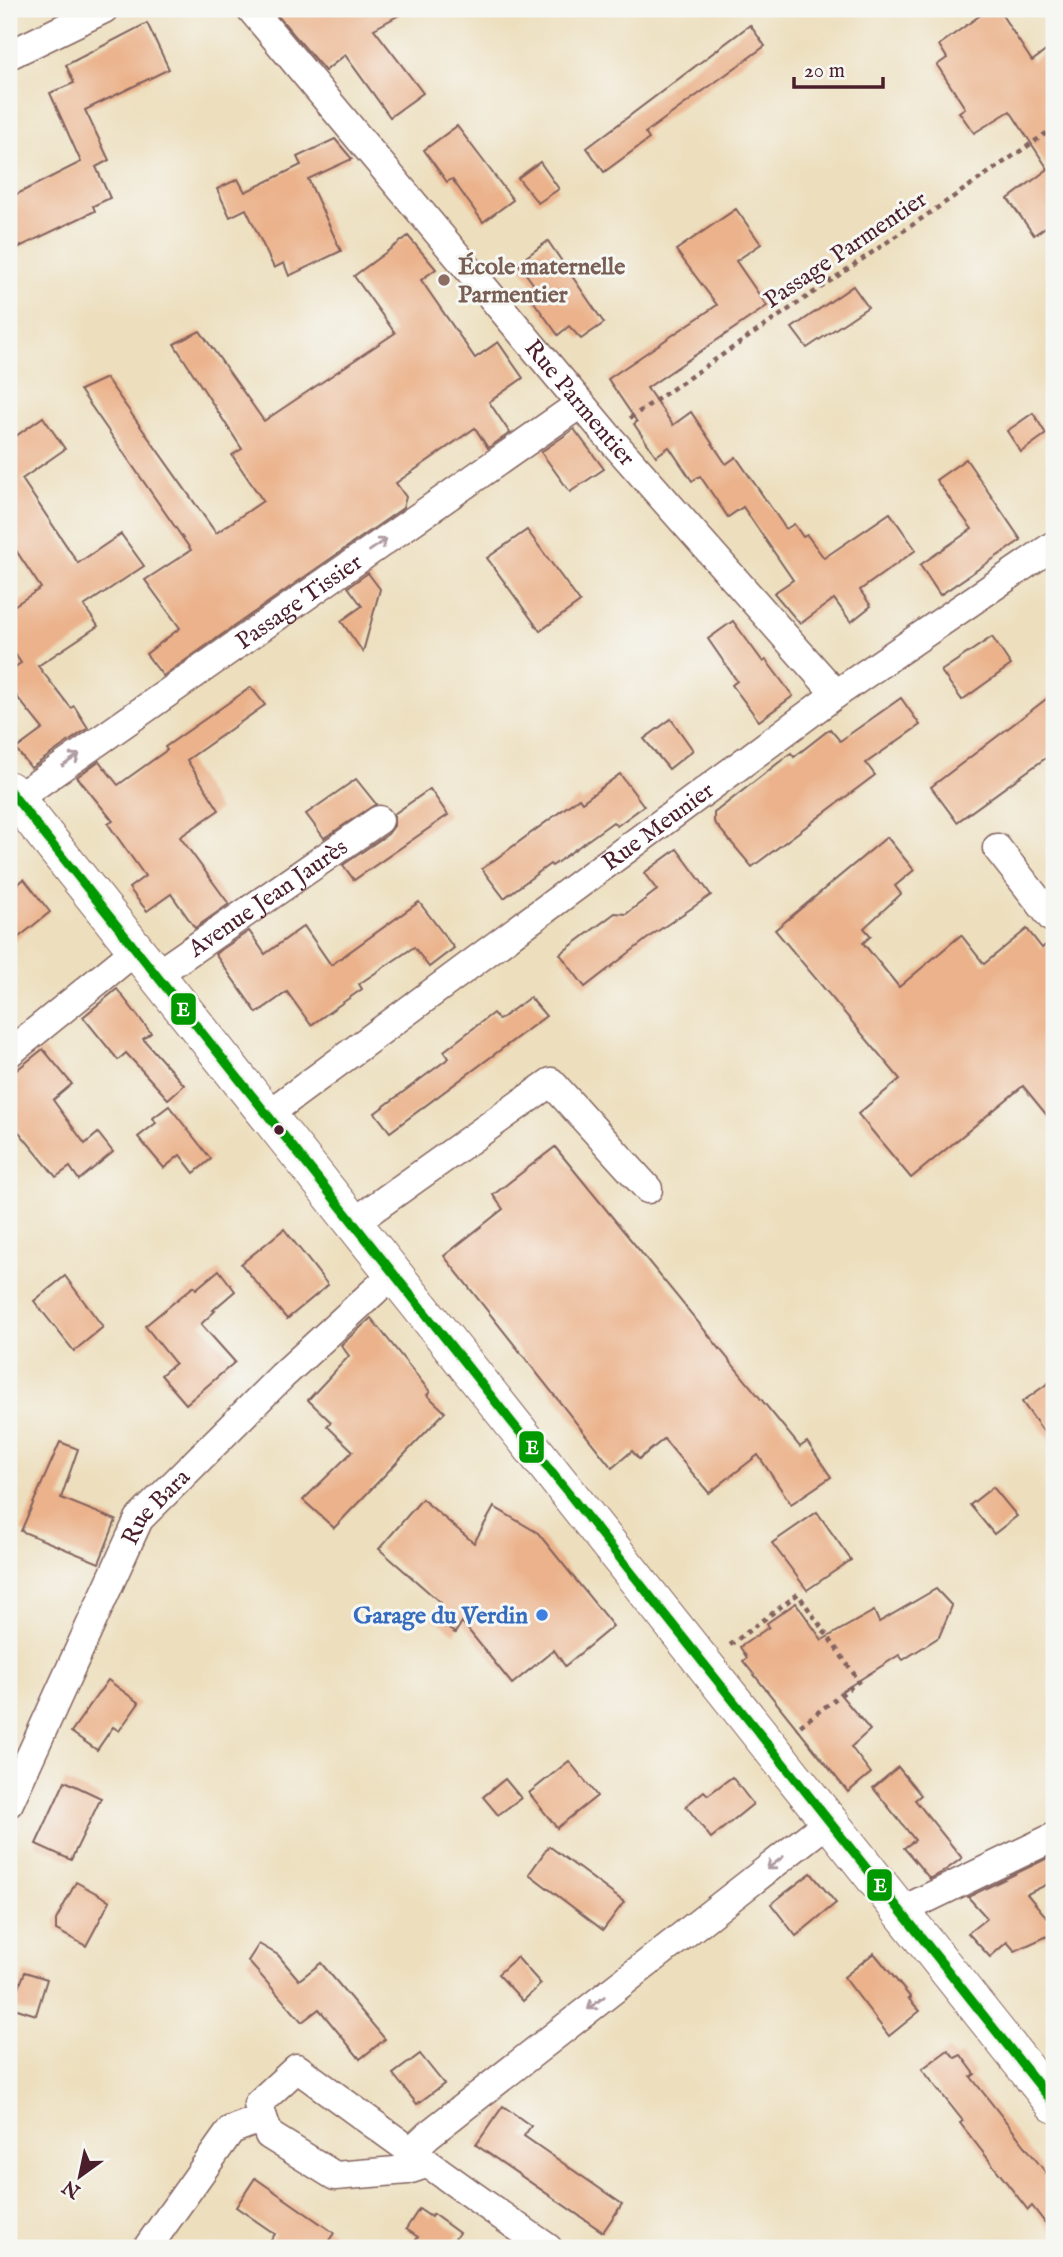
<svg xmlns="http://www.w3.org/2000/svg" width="1063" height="2257" viewBox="0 0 1063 2257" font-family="'IM FELL English',serif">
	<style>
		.building { fill: #ebb28b }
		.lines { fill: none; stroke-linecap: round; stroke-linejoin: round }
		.minor-casing { stroke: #83625e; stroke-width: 31 }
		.major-casing { stroke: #83625e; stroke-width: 39 }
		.path { stroke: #83625e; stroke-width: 4.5; stroke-dasharray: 5 5; stroke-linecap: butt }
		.minor { stroke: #fff; stroke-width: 28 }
		.major { stroke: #fff; stroke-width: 37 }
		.bus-1-casing { stroke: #f6f6f2; stroke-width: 14 }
		.bus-1 { stroke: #090; stroke-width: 9 }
		.oneway { stroke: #ae9aa0 }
		.education-dot { fill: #8d6e63; stroke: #f6f6f2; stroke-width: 2.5 }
		.bus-dot { fill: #4a1f2b; stroke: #f6f6f2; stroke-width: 2.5 }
		.shop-dot { fill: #3f7fe0; stroke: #f6f6f2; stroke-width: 2.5 }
		.labels { text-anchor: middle; stroke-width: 6; stroke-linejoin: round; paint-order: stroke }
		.street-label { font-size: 24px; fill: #4a1f2b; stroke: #f6f6f2 }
		.education-label { font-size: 24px; font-weight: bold; fill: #785e54; stroke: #f6f6f2; text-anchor: start }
		.shop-label { font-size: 24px; font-weight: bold; fill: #366cbe; stroke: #f6f6f2; text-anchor: end }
		.line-badge { stroke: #f6f6f2; stroke-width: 2.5 }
		.badge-label { font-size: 19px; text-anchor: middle; font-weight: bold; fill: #fff }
	</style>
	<rect width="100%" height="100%" fill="#f6f6f2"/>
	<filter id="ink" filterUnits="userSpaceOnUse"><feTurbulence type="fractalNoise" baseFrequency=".0143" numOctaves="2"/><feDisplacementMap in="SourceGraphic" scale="14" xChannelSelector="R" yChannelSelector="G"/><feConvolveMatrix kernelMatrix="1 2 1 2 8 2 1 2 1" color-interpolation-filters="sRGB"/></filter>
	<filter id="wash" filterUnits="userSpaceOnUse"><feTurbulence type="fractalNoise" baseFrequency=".00686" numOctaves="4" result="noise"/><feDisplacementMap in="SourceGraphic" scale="28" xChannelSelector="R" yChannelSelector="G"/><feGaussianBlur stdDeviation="1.57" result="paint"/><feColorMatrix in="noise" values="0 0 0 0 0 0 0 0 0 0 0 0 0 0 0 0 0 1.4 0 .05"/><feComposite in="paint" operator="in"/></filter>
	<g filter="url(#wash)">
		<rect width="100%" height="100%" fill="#eddfbe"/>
		<g id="blocks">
			<g class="building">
				<polygon points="272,9 410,9 374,29 423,93 390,117 345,55 325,71"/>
				<polygon points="989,9 998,9 1032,61 1054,45 1054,221 1034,235 1008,199 1048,169 1010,111 974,133 959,112 965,108 937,65 947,58 939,45"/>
				<polygon points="147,23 169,69 85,110 109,160 96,167 110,198 93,206 95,211 9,252 9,198 81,162 50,93 74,83 66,65"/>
				<polygon points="750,25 765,46 645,133 649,139 604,172 587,148"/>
				<polygon points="457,126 513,200 483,222 452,179 447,182 424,150"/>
				<polygon points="335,139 352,159 308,179 341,251 289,276 284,263 274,268 246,209 230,217 217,189 238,179 245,192 301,165 297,157"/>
				<polygon points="540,162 559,189 538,203 518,178"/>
				<polygon points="736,209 761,244 736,261 767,306 647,388 673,425 691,412 726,464 736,457 786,529 794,524 803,537 807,535 824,558 890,513 916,550 860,590 871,606 851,622 834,599 800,624 774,593 793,580 743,507 728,517 700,476 692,481 669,447 656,456 634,424 637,422 608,379 717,305 676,250"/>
				<polygon points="408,236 436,269 421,280 475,358 498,342 523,378 489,402 510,433 488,448 475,428 396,483 406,497 403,508 163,676 146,654 180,628 145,580 191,550 80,390 106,378 216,533 263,501 232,455 242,449 174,344 200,331 264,421 395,333 354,276"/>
				<polygon points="548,241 604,323 581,339 569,326 558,335 531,298 539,292 518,263"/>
				<polygon points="853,286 868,307 807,348 792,328"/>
				<polygon points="1033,413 1046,434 1021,452 1007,431"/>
				<polygon points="43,417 65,449 22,479 78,563 121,534 144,566 84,606 98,626 38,666 71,708 74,706 88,728 31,768 16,749 43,729 9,687 9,671 21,663 9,645 9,609 41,588 9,540 9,441"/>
				<polygon points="574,429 604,469 570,492 541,452"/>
				<polygon points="966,459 1021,540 940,595 920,565 972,529 936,480"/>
				<polygon points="527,530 580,602 540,631 487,558"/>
				<polygon points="368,573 380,589 363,652 341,621 362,606 348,587"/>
				<polygon points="733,621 763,662 766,660 793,696 759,721 732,685 737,681 708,639"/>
				<polygon points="992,637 1011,665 962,700 941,671"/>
				<polygon points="251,687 265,705 187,760 219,810 180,837 229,904 195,928 171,894 147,911 138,900 129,888 145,876 108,824 113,821 77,777 99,761 118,785 167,750 165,747"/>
				<polygon points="1054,693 1054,752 957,822 931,787"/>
				<polygon points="901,698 920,725 866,763 875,775 752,867 714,822 714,813 791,753 794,757 830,729 840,741"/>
				<polygon points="671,719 693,750 669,769 644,739"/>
				<polygon points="620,774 644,806 617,826 613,822 552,866 550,864 504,898 482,869 579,798 582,802"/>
				<polygon points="356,779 376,804 324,838 306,814"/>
				<polygon points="430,789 448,815 354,880 343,865 388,834 394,826 394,814"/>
				<polygon points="887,837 914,870 895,886 901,894 864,928 871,936 863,943 899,987 961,935 984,964 1027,929 1042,948 1054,938 1054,1124 1023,1086 911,1178 858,1114 900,1079 775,930"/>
				<polygon points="677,849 711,895 652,935 585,987 560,954 615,913 626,914 657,890 644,873"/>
				<polygon points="24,879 50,912 9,945 9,892"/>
				<polygon points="419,902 454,948 429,967 414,947 359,984 362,989 311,1025 287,992 257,1013 215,954 249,931 265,954 304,926 331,965"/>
				<polygon points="117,989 151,1033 143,1039 184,1085 168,1099 126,1053 118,1060 83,1017"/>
				<polygon points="530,997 546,1016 390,1132 375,1113 449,1058 444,1051 493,1013 499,1020"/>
				<polygon points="43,1049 72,1084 53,1100 85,1144 98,1133 113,1152 79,1180 70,1167 56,1177 9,1120 9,1076"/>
				<polygon points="169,1106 211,1159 194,1173 180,1155 164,1168 138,1137 156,1123 153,1118"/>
				<polygon points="555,1147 800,1447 807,1442 831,1477 791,1504 758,1455 709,1493 664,1439 639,1459 632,1451 612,1468 444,1256 503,1209 493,1195"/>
				<polygon points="284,1229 328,1285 287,1319 241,1264"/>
				<polygon points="219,1270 235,1291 213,1310 215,1311 201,1324 235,1362 186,1404 161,1375 175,1363 145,1326 194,1286 196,1289"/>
				<polygon points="65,1276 103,1327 74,1351 34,1301"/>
				<polygon points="371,1318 430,1392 427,1395 445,1412 334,1528 303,1500 353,1451 327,1426 331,1422 308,1400 349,1356 341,1345"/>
				<polygon points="1054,1379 1054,1446 1022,1402"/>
				<polygon points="60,1442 78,1449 61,1498 116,1520 99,1563 21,1531"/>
				<polygon points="993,1487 1017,1516 994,1534 970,1505"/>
				<polygon points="422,1499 474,1543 494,1507 538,1533 613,1626 565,1666 554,1650 512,1684 462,1622 455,1633 432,1618 441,1603 379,1549"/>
				<polygon points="817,1512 851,1560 807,1590 772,1543"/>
				<polygon points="936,1589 952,1606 939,1637 903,1660 899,1655 839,1693 870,1730 851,1747 871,1773 848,1792 743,1661 747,1658 740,1647 769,1627 767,1623 796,1603 822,1640 874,1611 879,1622"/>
				<polygon points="108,1680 139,1703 119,1731 113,1727 97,1750 71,1732"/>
				<polygon points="569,1761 597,1796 557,1828 529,1793"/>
				<polygon points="898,1767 921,1795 915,1800 962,1858 943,1872 930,1879 904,1848 915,1840 873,1788"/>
				<polygon points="732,1777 753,1804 711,1838 686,1806 704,1791 708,1795"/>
				<polygon points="505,1779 521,1798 498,1815 483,1797"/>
				<polygon points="65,1781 101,1798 71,1860 36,1844"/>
				<polygon points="549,1846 624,1902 603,1930 529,1874"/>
				<polygon points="1054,1855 1054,1881 1027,1894 1054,1926 1054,1933 1015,1951 1007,1942 990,1957 968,1933 987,1918 968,1897"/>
				<polygon points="811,1873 836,1903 796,1936 771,1904"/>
				<polygon points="76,1882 110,1901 86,1946 56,1930 56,1920"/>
				<polygon points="259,1944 278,1955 299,1980 321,1963 385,2039 360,2059 319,2009 302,2022 248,1961"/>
				<polygon points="874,1953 911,1998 909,1999 920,2011 889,2036 844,1977"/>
				<polygon points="517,1957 541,1984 523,2001 498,1974"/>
				<polygon points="25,1972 47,1979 36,2015 11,2007"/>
				<polygon points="948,2050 955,2058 961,2055 975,2074 971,2077 1054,2183 1054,2234 1032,2206 1028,2210 960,2123 963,2121 922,2069"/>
				<polygon points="420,2054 444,2084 417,2104 393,2074"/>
				<polygon points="503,2106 531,2126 524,2136 622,2204 603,2232 476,2145"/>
				<polygon points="255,2178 334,2233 324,2248 266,2248 275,2234 236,2207"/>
				<polygon points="419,2209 431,2217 433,2214 459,2233 448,2248 411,2248 418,2237 406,2229"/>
			</g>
		</g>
	</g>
	<g filter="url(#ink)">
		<use href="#blocks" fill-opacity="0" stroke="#83625e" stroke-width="2"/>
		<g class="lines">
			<defs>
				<g id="minor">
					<path id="s1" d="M251 9 607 435 836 694"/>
					<polyline points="9,55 104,9"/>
					<path id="s2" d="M16 799 580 404"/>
					<polyline points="997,848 1052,918 1054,916"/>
					<path id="s3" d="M156 975 379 820"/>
					<polyline points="9,1053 136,950"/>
					<path id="s4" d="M267 1115 836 694 1054 545"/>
					<polyline points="353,1223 551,1082 648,1189"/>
					<path id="s5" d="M9 1803 139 1519 282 1376 393 1274"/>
					<polyline points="901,1911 1054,1837"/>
					<polyline points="410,2152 428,2135 829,1821"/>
					<path d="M426 2164 408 2170 335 2176 269 2135 258 2104 297 2068C380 2129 463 2190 548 2248"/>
					<polyline points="147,2248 231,2130 263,2118"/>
				</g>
				<polyline id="major" points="9,790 1054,2104"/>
			</defs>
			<use href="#minor" class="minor-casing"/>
			<use href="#major" class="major-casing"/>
			<g class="path">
				<polyline points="630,418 1054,128"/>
				<polyline points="730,1645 798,1594 859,1681 796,1729"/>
			</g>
			<use href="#minor" class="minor"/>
			<use href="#major" class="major"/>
			<defs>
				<polyline id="bus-1" points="9,790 1054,2104"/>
			</defs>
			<use href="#bus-1" class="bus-1-casing"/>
			<use href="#bus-1" class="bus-1"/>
		</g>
		<defs><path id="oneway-shaft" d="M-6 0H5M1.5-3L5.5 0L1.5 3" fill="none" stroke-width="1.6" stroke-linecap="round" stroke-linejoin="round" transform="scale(1.75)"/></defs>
		<g class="oneway">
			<use href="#oneway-shaft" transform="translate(378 545) rotate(-35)"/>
			<use href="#oneway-shaft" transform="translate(71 760) rotate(-35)"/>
			<use href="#oneway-shaft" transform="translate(775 1863) rotate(142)"/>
			<use href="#oneway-shaft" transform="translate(596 2003) rotate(142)"/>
		</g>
	</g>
	<circle class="education-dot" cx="444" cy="280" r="7"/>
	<circle class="bus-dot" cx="279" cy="1130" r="6"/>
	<circle class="shop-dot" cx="542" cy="1615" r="7"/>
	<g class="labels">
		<g class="street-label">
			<text transform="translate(845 249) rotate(-34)" y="8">Passage Parmentier</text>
			<text dy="8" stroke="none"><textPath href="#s1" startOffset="513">Rue Parmentier</textPath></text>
			<text dy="8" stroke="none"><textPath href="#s2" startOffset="345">Passage Tissier</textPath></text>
			<text dy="8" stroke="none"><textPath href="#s4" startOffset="486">Rue Meunier</textPath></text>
			<text dy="8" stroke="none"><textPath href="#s3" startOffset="136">Avenue Jean Jaurès</textPath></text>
			<text dy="8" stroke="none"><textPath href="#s5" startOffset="332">Rue Bara</textPath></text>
		</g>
		<g class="education-label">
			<text x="458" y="274">École maternelle<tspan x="458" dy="28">Parmentier</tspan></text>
		</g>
		<g class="shop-label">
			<text x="528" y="1623">Garage du Verdin</text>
		</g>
	</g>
	<g class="line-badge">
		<rect x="170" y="992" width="27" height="34" rx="7" fill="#090"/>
		<rect x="518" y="1430" width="27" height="34" rx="7" fill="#090"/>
		<rect x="866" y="1868" width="27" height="34" rx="7" fill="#090"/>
	</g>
	<g class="badge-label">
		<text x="183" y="1016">E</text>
		<text x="532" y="1454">E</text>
		<text x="880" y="1892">E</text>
	</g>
	<rect width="1063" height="2257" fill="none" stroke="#f6f6f2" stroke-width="35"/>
	<g transform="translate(80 2176) rotate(213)" stroke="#f6f6f2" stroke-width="5" paint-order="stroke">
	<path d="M0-5L12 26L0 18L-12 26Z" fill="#4a1f2b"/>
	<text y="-10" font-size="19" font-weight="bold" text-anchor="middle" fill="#4a1f2b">N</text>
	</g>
	<path d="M794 77v10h89v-10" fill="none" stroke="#4a1f2b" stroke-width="3.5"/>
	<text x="804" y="77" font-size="21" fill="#4a1f2b" stroke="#f6f6f2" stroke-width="5" paint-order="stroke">20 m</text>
</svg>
